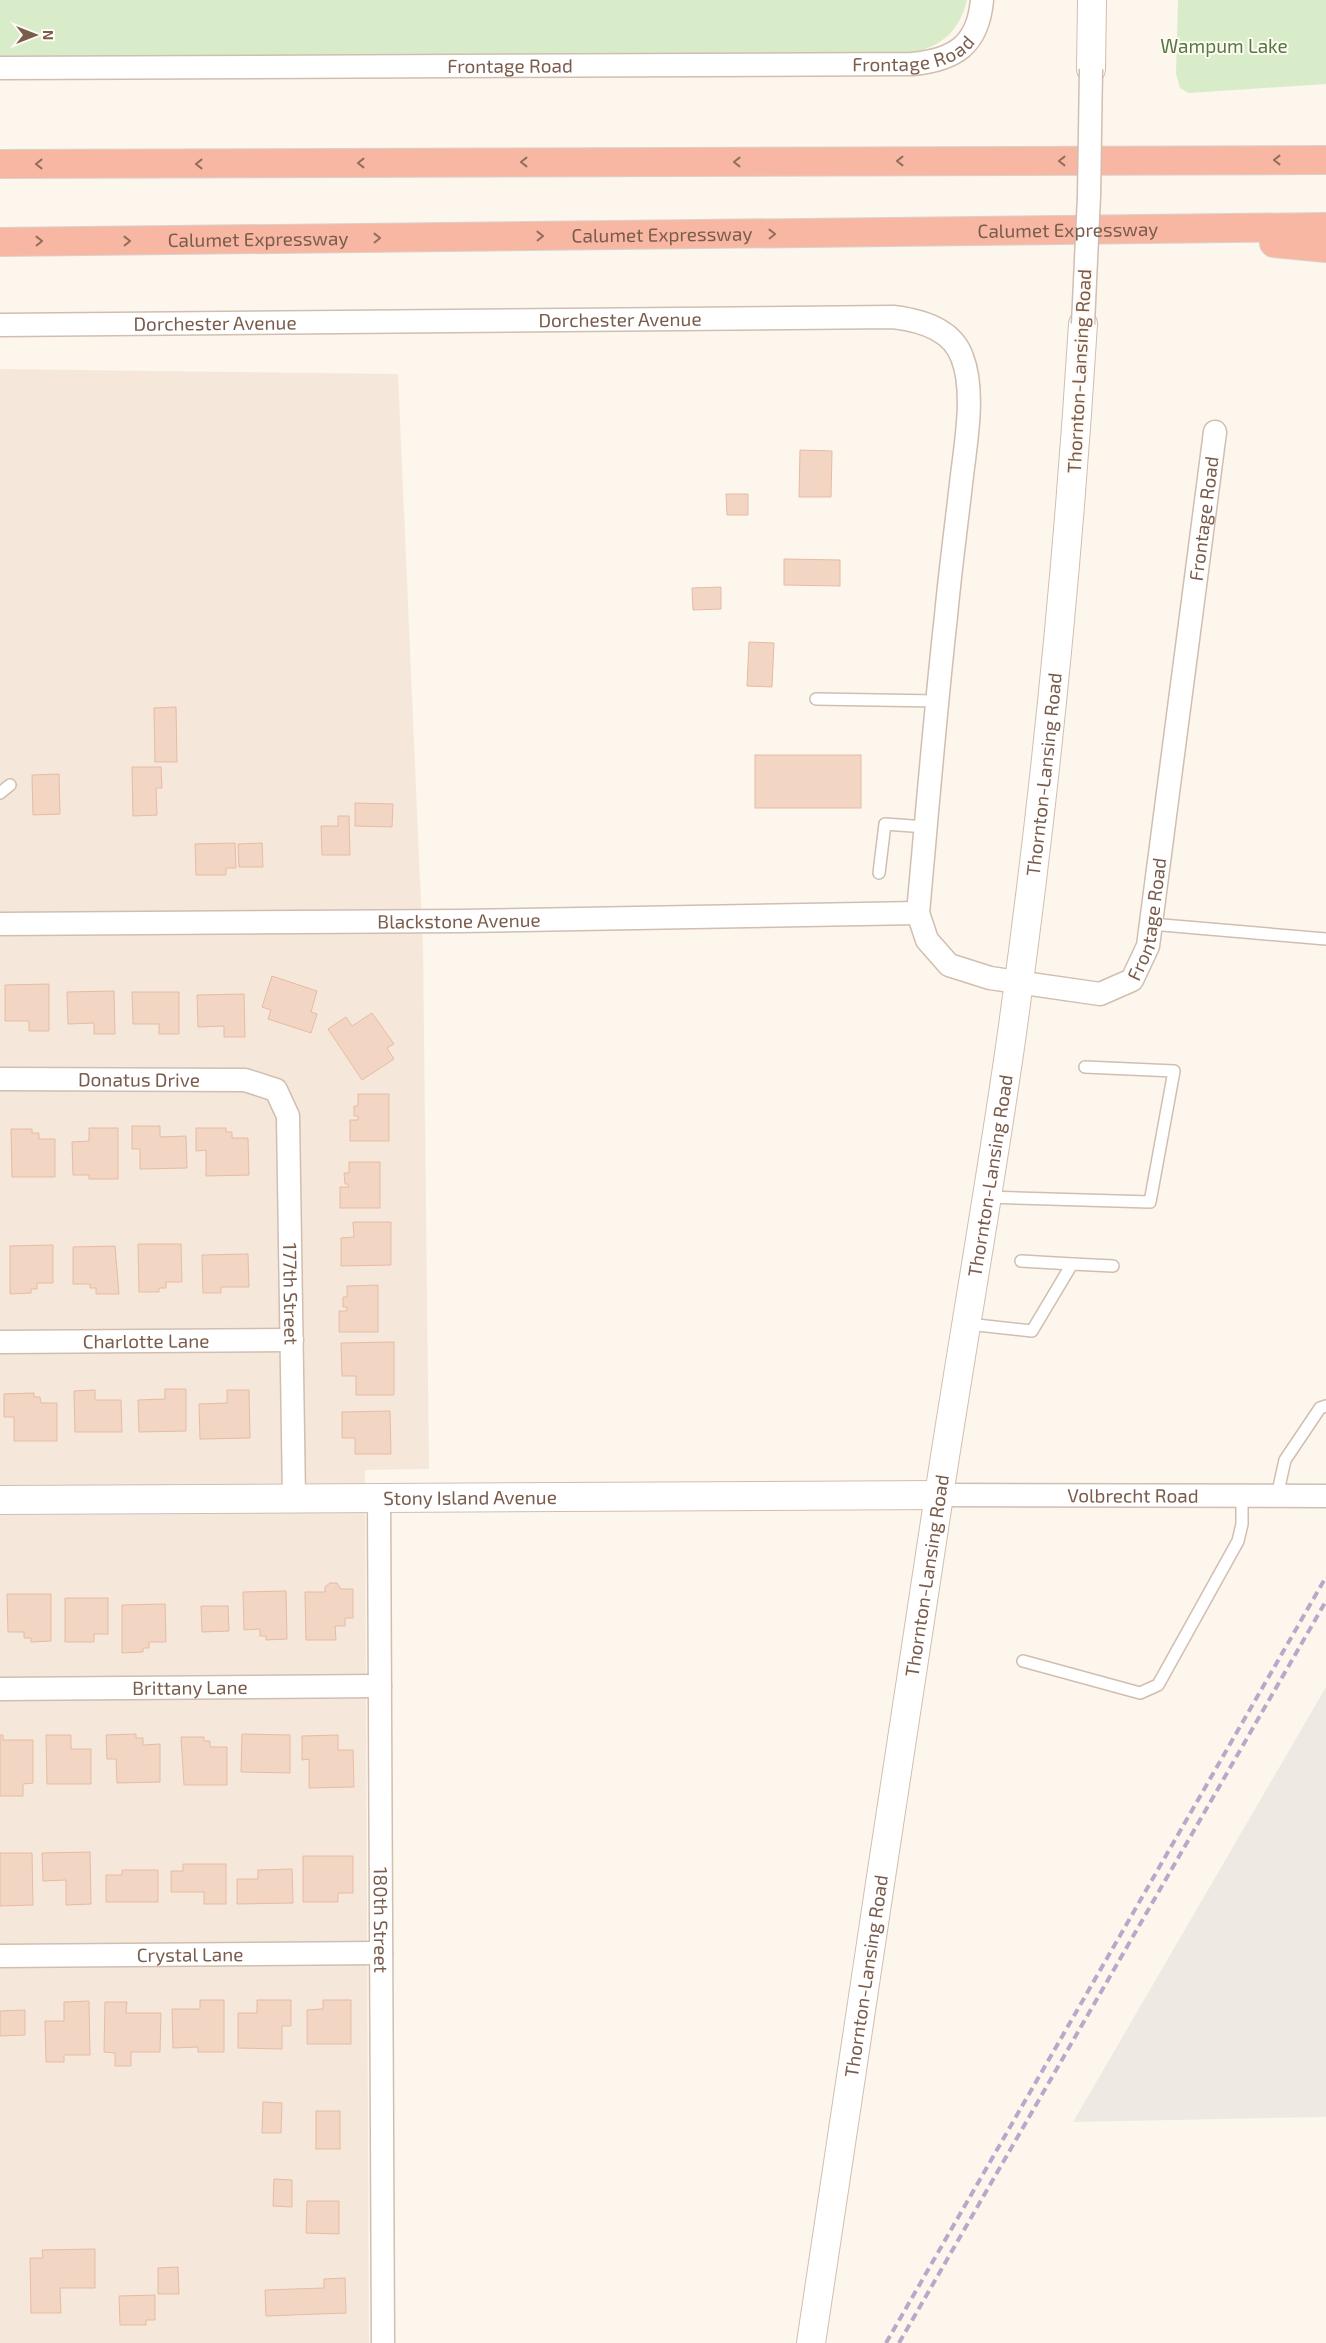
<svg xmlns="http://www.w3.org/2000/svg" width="1326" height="2343" viewBox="0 0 1326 2343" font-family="'Exo 2',sans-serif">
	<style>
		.residential { fill: #f5e8da }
		.industrial { fill: #efe9e4 }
		.green { fill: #d8ecc9 }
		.building { fill: #f3d5c3; stroke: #e6bba3 }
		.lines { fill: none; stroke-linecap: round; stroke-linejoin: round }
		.service-casing { stroke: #d1beb0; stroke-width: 14 }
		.minor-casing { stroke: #d1beb0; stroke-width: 25 }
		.tertiary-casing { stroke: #d1beb0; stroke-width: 30 }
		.motorway-casing { stroke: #dad1cd; stroke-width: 30 }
		.service { stroke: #fff; stroke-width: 11 }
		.minor { stroke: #fff; stroke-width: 22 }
		.tertiary { stroke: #fff; stroke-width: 28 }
		.motorway { stroke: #f7b7a3; stroke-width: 28 }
		.rail { stroke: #b9a8c9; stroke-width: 4; stroke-dasharray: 8 5; stroke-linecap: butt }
		.minor-bridge-casing { stroke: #d1beb0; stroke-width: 25; stroke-linecap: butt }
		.minor-bridge { stroke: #fff; stroke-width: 22 }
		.oneway { stroke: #936e5e }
		.labels { text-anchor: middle; stroke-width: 4; stroke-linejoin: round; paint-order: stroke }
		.park-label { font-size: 19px; fill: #537a41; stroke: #fffaf3 }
		.street-label { font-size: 19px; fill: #7a5c4d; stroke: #fffaf3 }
	</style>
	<rect width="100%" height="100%" fill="#fdf6ec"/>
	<polygon class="residential" points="0,369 398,374 423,949 429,1469 365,1470 369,2343 0,2343"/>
	<polygon class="industrial" points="1326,1687 1326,2117 1073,2122"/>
	<g class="green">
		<path d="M0 0H967C959 32 942 46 911 53L0 57Z"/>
		<polygon points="1178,0 1326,0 1326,84 1189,93 1180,88 1176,74"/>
	</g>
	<g class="building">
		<polygon points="800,450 832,451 831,497 799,497"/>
		<polygon points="726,494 748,494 748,515 727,515"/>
		<polygon points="784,559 840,560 840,586 784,585"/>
		<polygon points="721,587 721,609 693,610 692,588"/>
		<polygon points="749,642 774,643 772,687 747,686"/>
		<polygon points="176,707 177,762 155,762 154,708"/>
		<rect x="755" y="755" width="106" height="53"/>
		<polygon points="132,767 161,767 162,788 156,788 157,815 133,816"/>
		<polygon points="59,774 60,814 33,815 32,775"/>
		<polygon points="355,803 393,804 392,827 355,826"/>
		<polygon points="338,816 349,816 350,855 322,855 321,826 338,826"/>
		<polygon points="235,843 236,868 226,868 226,875 196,875 195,844"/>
		<polygon points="262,843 263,867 239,867 238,844"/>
		<polygon points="272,976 317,991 311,1012 317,1014 311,1033 268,1019 271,1010 262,1007"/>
		<polygon points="49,984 49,1031 29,1031 29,1021 5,1021 5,985"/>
		<polygon points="114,991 115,1034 94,1034 94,1023 68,1024 67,992"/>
		<polygon points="132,992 179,992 179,1034 159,1034 159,1024 133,1024"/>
		<polygon points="244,994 245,1037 224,1037 224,1026 198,1027 197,995"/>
		<polygon points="372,1013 394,1044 387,1048 394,1059 362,1080 328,1029 346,1017 352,1026"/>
		<polygon points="358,1094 389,1094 389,1141 350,1141 350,1120 358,1120 358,1116 354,1116 354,1106 358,1106"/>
		<polygon points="132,1126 160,1126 160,1137 186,1136 187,1168 140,1169 140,1149 132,1149"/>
		<polygon points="89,1128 118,1128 118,1179 89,1179 89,1175 73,1175 72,1142 89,1141"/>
		<polygon points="196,1128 226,1128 226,1132 232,1132 232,1138 248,1138 249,1175 206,1176 206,1150 196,1151"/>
		<polygon points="11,1129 32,1129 32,1133 39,1133 39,1139 55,1139 55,1177 12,1177"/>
		<polygon points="349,1162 380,1162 380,1208 340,1208 340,1187 349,1187 348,1184 345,1184 344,1173 349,1173"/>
		<polygon points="353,1222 391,1222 391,1265 341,1266 341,1238 354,1237"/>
		<polygon points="138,1244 181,1244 182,1282 166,1282 166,1288 159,1288 159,1292 139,1292"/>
		<polygon points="53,1245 53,1283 37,1283 37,1289 31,1289 31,1293 10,1294 10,1246"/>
		<polygon points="115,1246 119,1294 96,1294 96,1288 90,1288 90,1284 73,1284 73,1247"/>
		<polygon points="248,1254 249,1287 221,1287 221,1293 203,1293 202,1255"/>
		<polygon points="378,1285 378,1332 339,1332 339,1311 347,1311 347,1307 343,1307 343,1297 347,1297 347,1286"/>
		<polygon points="394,1342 394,1395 356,1395 356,1376 342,1376 341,1343"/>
		<polygon points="165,1389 186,1389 186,1431 139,1432 138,1400 165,1399"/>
		<polygon points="95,1390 95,1400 121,1400 122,1432 75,1432 74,1391"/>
		<polygon points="227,1390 249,1390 250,1438 200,1439 199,1404 227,1403"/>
		<polygon points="34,1393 34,1397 40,1397 41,1403 57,1403 57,1441 14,1441 14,1417 4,1417 4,1394"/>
		<polygon points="390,1411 391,1454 355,1454 355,1438 342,1438 342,1412"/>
		<polygon points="330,1583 337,1583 341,1589 353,1589 353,1618 345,1618 345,1626 335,1626 336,1640 306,1640 305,1592 325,1592 325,1587"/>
		<polygon points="286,1591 287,1639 266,1640 266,1636 260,1636 260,1629 244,1630 243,1592"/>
		<polygon points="7,1594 51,1594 51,1641 31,1642 31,1638 24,1638 24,1632 8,1632"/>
		<polygon points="65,1598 108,1598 108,1634 94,1634 94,1642 65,1642"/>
		<polygon points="165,1604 166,1642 149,1642 149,1648 143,1648 143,1652 122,1653 122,1605"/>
		<polygon points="201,1606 228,1606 229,1631 202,1632"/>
		<polygon points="136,1734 136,1738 143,1738 143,1745 160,1744 160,1782 117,1783 116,1759 107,1759 106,1735"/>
		<polygon points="242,1734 290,1735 290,1773 241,1772"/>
		<polygon points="0,1735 3,1735 3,1740 33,1740 33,1783 23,1784 23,1796 0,1796"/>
		<polygon points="46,1735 71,1735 71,1749 91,1749 91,1784 47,1784"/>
		<polygon points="338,1735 338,1750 353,1750 354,1787 309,1788 309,1759 302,1760 302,1736"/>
		<polygon points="181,1737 204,1737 204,1741 210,1741 210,1747 227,1747 227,1785 184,1785"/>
		<polygon points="90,1852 91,1904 66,1905 66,1880 43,1881 42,1853"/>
		<polygon points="0,1853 32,1853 33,1905 0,1906"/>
		<polygon points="303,1856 353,1856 353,1893 338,1893 338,1902 303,1902"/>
		<polygon points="183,1864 226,1864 226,1904 204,1904 204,1892 171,1892 171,1871 183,1871"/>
		<polygon points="292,1869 293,1903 237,1904 237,1879 258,1879 258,1870"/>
		<polygon points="122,1870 158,1870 158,1902 106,1902 106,1875 122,1875"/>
		<polygon points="200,2000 224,2000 224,2052 198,2052 198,2047 173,2048 172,2009 200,2009"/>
		<polygon points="257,2000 291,2000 291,2026 282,2026 282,2049 238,2048 238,2013 257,2013"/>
		<polygon points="323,2000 351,2000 351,2044 307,2044 307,2010 323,2009"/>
		<polygon points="89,2001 90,2055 64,2055 64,2062 46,2062 45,2021 64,2021 64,2002"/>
		<polygon points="105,2002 127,2002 126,2013 161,2013 160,2052 131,2052 131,2066 115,2066 115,2053 104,2052"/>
		<polygon points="25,2010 25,2035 0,2036 0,2011"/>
		<polygon points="263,2102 282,2103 281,2133 262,2133"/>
		<rect x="316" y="2111" width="24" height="38"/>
		<polygon points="274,2179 292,2180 292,2207 273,2206"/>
		<polygon points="307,2201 339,2201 339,2234 306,2233"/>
		<polygon points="95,2249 95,2288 60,2288 61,2313 31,2313 30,2258 43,2258 42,2250"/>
		<polygon points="178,2267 179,2294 158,2294 158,2268"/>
		<polygon points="345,2278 346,2313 266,2316 265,2290 324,2288 324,2279"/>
		<polygon points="155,2295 155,2320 146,2320 146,2325 120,2325 119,2296"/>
	</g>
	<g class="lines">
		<defs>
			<g id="service">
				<polyline points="816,699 938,701"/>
				<polyline points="0,793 10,785"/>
				<polyline points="879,873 885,824 926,827"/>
				<polyline points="1151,924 1326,939"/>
				<polyline points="987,1197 1150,1202 1174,1071 1085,1067"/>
				<polyline points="1021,1261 1072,1264"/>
				<polyline points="968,1324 1032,1331 1072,1264 1113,1266"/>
				<polyline points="1277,1496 1285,1460 1320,1408 1326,1406"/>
				<polyline points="1023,1661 1140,1693 1158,1685 1238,1541 1242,1524 1242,1495"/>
			</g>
			<g id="minor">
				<path id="s1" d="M0 68 912 64C955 60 978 45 982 0"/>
				<path id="s2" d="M0 325 893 317C919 320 952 329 962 357 976 392 965 447 961 484 956 528 950 572 946 616 935 715 927 814 918 913L927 940 949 965 990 978 1100 994 1132 980 1148 946 1215 432"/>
				<path id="s3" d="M0 924 461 921 918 913"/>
				<path id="s4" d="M0 1079 245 1080 276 1090 288 1116 294 1498"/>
				<path id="s5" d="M0 1342 292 1340"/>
				<path id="s6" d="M939 1495 1326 1496"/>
				<path id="s7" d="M379 1498 383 2343"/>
				<path id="s8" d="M0 1689 380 1686"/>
				<path id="s9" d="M0 1956 381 1953"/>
			</g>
			<g id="tertiary">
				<polyline points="1091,69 1092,0"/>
				<path id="s10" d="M0 1500 939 1495"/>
				<path id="s11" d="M811 2343C853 2063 895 1782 938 1502 961 1350 988 1199 1010 1047 1044 807 1068 565 1083 324"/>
			</g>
			<g id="motorway">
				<polyline points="0,164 1326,160"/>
				<path id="s12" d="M0 242 1326 227"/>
				<polyline points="1274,243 1326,248"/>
			</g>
		</defs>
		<use href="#service" class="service-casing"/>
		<use href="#minor" class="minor-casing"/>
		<use href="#tertiary" class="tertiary-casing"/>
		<use href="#motorway" class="motorway-casing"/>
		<use href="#service" class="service"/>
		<use href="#minor" class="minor"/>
		<use href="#tertiary" class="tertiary"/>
		<use href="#motorway" class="motorway"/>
		<g class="rail">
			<polyline points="886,2343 1326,1577"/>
			<polyline points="899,2343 1326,1601"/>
		</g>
		<defs>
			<polyline id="minor-bridge" points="1083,324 1089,196 1091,69"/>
		</defs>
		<use href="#minor-bridge" class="minor-bridge-casing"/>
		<use href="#minor-bridge" class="minor-bridge"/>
	</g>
	<defs><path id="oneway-chevron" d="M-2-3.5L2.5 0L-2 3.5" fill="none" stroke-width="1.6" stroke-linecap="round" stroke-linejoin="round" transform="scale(1.25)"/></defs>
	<g class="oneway">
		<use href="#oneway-chevron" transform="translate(1277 160) rotate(180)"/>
		<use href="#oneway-chevron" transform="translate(900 161) rotate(180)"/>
		<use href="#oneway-chevron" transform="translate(1062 161) rotate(180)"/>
		<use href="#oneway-chevron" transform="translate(524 162) rotate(180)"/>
		<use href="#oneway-chevron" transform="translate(737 162) rotate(180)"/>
		<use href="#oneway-chevron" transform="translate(361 163) rotate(180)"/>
		<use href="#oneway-chevron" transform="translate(39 164) rotate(180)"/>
		<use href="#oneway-chevron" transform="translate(199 164) rotate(180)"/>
		<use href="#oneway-chevron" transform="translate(772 234) rotate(-1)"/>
		<use href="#oneway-chevron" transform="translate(540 236) rotate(-1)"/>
		<use href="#oneway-chevron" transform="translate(377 238) rotate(-1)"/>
		<use href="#oneway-chevron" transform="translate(39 241) rotate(-1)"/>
		<use href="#oneway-chevron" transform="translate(127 241) rotate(-1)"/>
	</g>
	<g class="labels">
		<g class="park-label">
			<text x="1224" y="53">Wampum Lake</text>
		</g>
		<g class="street-label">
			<text dy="7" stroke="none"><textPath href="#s1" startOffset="915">Frontage Road</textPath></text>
			<text dy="7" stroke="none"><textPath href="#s1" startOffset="510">Frontage Road</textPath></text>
			<text dy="7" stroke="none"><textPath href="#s12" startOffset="1068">Calumet Expressway</textPath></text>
			<text dy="7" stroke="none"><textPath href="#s12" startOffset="662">Calumet Expressway</textPath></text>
			<text dy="7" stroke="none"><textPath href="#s12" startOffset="258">Calumet Expressway</textPath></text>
			<text dy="7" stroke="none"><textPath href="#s2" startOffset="620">Dorchester Avenue</textPath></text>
			<text dy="7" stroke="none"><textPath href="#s2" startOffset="215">Dorchester Avenue</textPath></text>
			<text transform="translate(1079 371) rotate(-87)" y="7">Thornton-Lansing Road</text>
			<text dy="7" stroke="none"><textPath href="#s2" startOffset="2256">Frontage Road</textPath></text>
			<text dy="7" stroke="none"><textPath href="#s11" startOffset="1586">Thornton-Lansing Road</textPath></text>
			<text dy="7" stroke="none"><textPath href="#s2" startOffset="1851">Frontage Road</textPath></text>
			<text dy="7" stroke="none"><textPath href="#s3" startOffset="459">Blackstone Avenue</textPath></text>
			<text dy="7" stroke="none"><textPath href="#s4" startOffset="139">Donatus Drive</textPath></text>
			<text dy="7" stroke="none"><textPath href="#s11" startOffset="1181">Thornton-Lansing Road</textPath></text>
			<text dy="7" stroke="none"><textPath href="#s4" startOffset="484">177th Street</textPath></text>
			<text dy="7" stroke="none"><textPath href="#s5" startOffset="146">Charlotte Lane</textPath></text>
			<text dy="7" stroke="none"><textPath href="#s6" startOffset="194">Volbrecht Road</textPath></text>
			<text dy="7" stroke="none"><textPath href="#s10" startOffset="470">Stony Island Avenue</textPath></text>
			<text dy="7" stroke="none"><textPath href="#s11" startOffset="776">Thornton-Lansing Road</textPath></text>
			<text dy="7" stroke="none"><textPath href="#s8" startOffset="190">Brittany Lane</textPath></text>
			<text dy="7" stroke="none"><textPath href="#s7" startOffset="422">180th Street</textPath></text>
			<text dy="7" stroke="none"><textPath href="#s9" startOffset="190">Crystal Lane</textPath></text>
			<text dy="7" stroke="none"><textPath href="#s11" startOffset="371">Thornton-Lansing Road</textPath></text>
		</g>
	</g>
	<g transform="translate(35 35) rotate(90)" stroke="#fffaf3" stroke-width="4" paint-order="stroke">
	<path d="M0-4L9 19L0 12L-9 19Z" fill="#7a5c4d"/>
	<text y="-8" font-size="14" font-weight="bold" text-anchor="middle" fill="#7a5c4d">N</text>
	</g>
</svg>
